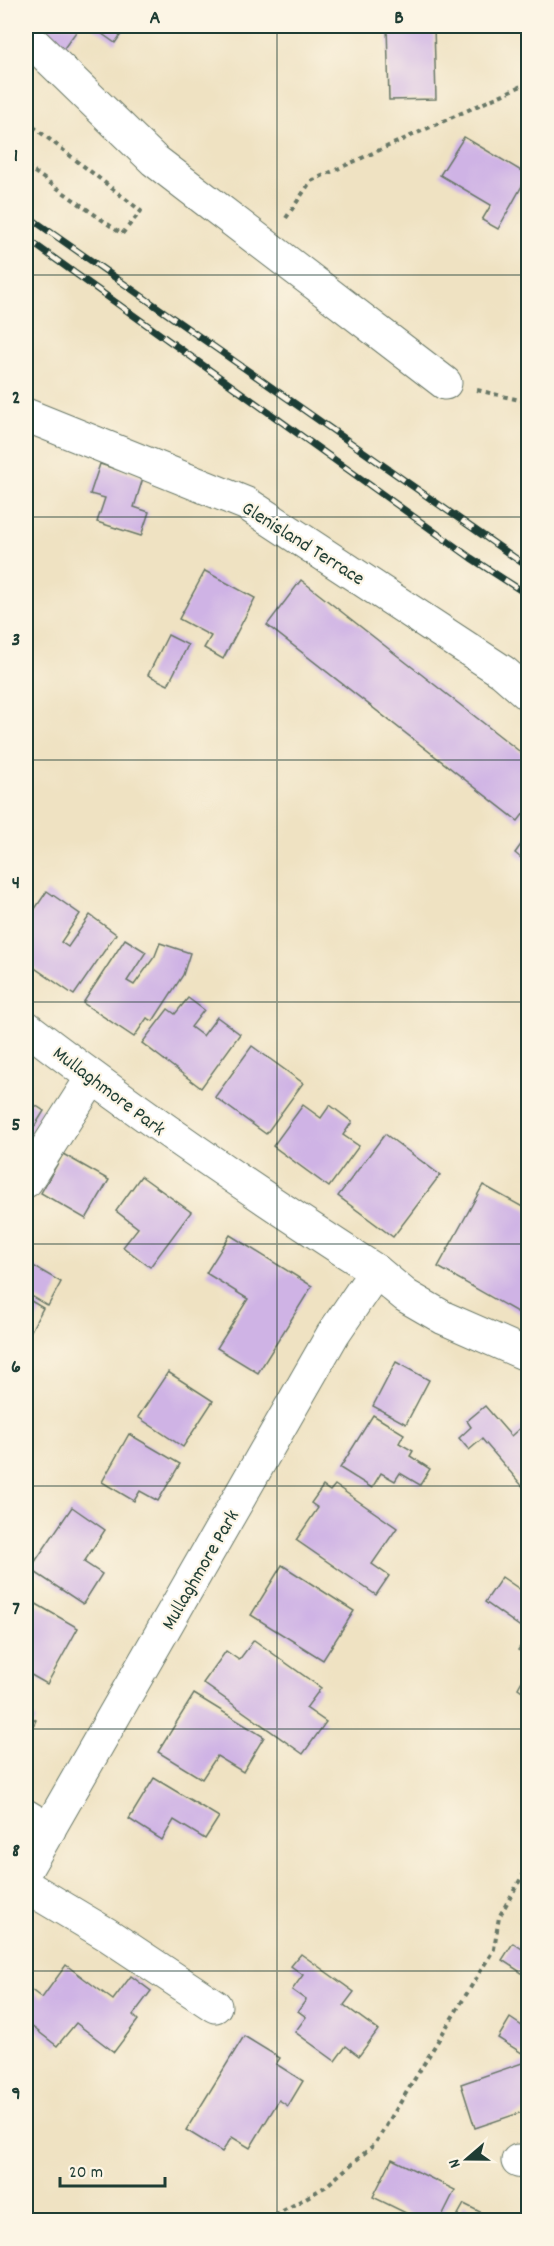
<svg xmlns="http://www.w3.org/2000/svg" width="554" height="2246" viewBox="0 0 554 2246" font-family="Dekko,sans-serif">
	<style>
		.building { fill: #cfb3e5 }
		.lines { fill: none; stroke-linecap: round; stroke-linejoin: round }
		.minor-casing { stroke: #687766; stroke-width: 35 }
		.path { stroke: #687766; stroke-width: 4; stroke-dasharray: 4.5 4.5; stroke-linecap: butt }
		.minor { stroke: #fff; stroke-width: 33 }
		.rail-casing { stroke: #1f3d34; stroke-width: 7 }
		.rail { stroke: #fcf5e5; stroke-width: 4.5; stroke-dasharray: 14; stroke-linecap: butt }
		.grid { fill: none; stroke: #1f3d34; stroke-width: 1.5; stroke-opacity: 0.55 }
		.labels { text-anchor: middle; stroke-width: 4.5; stroke-linejoin: round; paint-order: stroke }
		.street-label { font-size: 20px; fill: #1f3d34; stroke: #fcf5e5 }
		.neatline { fill: none; stroke: #1f3d34; stroke-width: 2 }
		.grid-label { font-size: 20px; text-anchor: middle; font-weight: bold; fill: #1f3d34 }
	</style>
	<rect width="100%" height="100%" fill="#fcf5e5"/>
	<filter id="ink" filterUnits="userSpaceOnUse"><feTurbulence type="fractalNoise" baseFrequency=".0167" numOctaves="2"/><feDisplacementMap in="SourceGraphic" scale="12" xChannelSelector="R" yChannelSelector="G"/><feConvolveMatrix kernelMatrix="1 2 1 2 8 2 1 2 1" color-interpolation-filters="sRGB"/></filter>
	<filter id="wash" filterUnits="userSpaceOnUse"><feTurbulence type="fractalNoise" baseFrequency=".008" numOctaves="4" result="noise"/><feDisplacementMap in="SourceGraphic" scale="24" xChannelSelector="R" yChannelSelector="G"/><feGaussianBlur stdDeviation="1.35" result="paint"/><feColorMatrix in="noise" values="0 0 0 0 0 0 0 0 0 0 0 0 0 0 0 0 0 1.4 0 .05"/><feComposite in="paint" operator="in"/></filter>
	<g filter="url(#wash)">
		<rect width="100%" height="100%" fill="#efe2c2"/>
		<g id="blocks">
			<g class="building">
				<polygon points="29,26 76,26 79,28 62,51"/>
				<polygon points="91,26 127,26 115,43"/>
				<polygon points="387,26 434,26 436,99 389,100"/>
				<polygon points="464,137 528,175 498,229 482,220 491,205 440,175"/>
				<polygon points="100,464 143,478 134,507 149,512 141,536 97,522 105,498 90,494"/>
				<polygon points="205,571 255,598 223,659 204,648 211,636 179,619"/>
				<polygon points="301,580 528,758 528,808 518,821 267,625"/>
				<polygon points="168,635 188,645 168,685 148,675"/>
				<polygon points="528,835 528,864 515,853"/>
				<polygon points="47,891 80,914 61,942 68,947 90,915 116,934 74,995 26,962 26,922"/>
				<polygon points="125,939 146,952 127,981 134,985 155,956 160,943 190,953 183,975 153,1021 147,1018 134,1037 83,1003"/>
				<polygon points="188,998 204,1010 191,1027 203,1036 217,1017 240,1034 201,1088 142,1043 168,1009 175,1014"/>
				<polygon points="252,1046 303,1083 266,1134 215,1097"/>
				<polygon points="26,1099 44,1111 26,1140"/>
				<polygon points="303,1105 321,1118 330,1105 352,1122 343,1135 359,1146 329,1187 273,1146"/>
				<polygon points="385,1134 440,1175 393,1237 338,1196"/>
				<polygon points="63,1154 109,1180 86,1219 41,1193"/>
				<polygon points="141,1176 191,1212 150,1267 123,1247 138,1228 116,1211"/>
				<polygon points="483,1185 528,1210 528,1308 524,1316 438,1267"/>
				<polygon points="230,1235 312,1286 258,1373 217,1348 248,1299 206,1273"/>
				<polygon points="28,1263 61,1282 48,1306 26,1293 26,1268"/>
				<polygon points="26,1298 43,1308 26,1340"/>
				<polygon points="396,1362 429,1380 406,1424 373,1406"/>
				<polygon points="168,1372 213,1401 183,1447 138,1417"/>
				<polygon points="485,1406 511,1436 528,1421 528,1484 524,1488 482,1439 469,1450 459,1438 471,1427 467,1421"/>
				<polygon points="373,1415 404,1434 399,1443 413,1451 410,1456 430,1469 420,1485 400,1473 395,1481 381,1473 372,1488 340,1468"/>
				<polygon points="129,1434 180,1464 158,1501 140,1491 134,1501 102,1482"/>
				<polygon points="335,1485 397,1528 372,1564 389,1576 376,1595 296,1540 318,1508 311,1503 323,1486 330,1491"/>
				<polygon points="72,1507 105,1530 84,1562 102,1574 83,1604 30,1569"/>
				<polygon points="282,1565 354,1611 323,1660 251,1615"/>
				<polygon points="502,1577 528,1595 528,1618 522,1628 485,1602"/>
				<polygon points="26,1598 78,1628 47,1684 26,1672 26,1640 30,1631 26,1629"/>
				<polygon points="528,1634 528,1656 518,1650"/>
				<polygon points="254,1640 321,1688 306,1708 326,1722 303,1754 203,1683 226,1651 239,1660"/>
				<polygon points="528,1670 528,1695 518,1688"/>
				<polygon points="194,1694 264,1737 243,1772 217,1756 202,1779 158,1752"/>
				<polygon points="26,1714 36,1720 26,1740"/>
				<polygon points="154,1778 219,1817 205,1839 174,1820 162,1840 129,1819"/>
				<polygon points="513,1943 528,1953 528,1977 502,1960"/>
				<polygon points="301,1954 354,1992 344,2005 378,2030 359,2056 346,2046 335,2061 295,2032 306,2017 298,2011 306,2000 292,1990 303,1975 291,1966"/>
				<polygon points="66,1965 113,2000 131,1976 151,1991 133,2015 138,2020 114,2052 76,2023 57,2046 26,2022 26,1986 42,1998"/>
				<polygon points="528,2015 528,2057 498,2038 510,2018 522,2026"/>
				<polygon points="244,2036 280,2058 276,2064 303,2081 288,2106 279,2100 250,2148 232,2137 222,2152 186,2130"/>
				<polygon points="528,2061 528,2110 475,2128 461,2084"/>
				<polygon points="392,2159 455,2190 440,2220 420,2220 373,2197"/>
				<polygon points="464,2204 496,2220 455,2220"/>
			</g>
		</g>
	</g>
	<g filter="url(#ink)">
		<use href="#blocks" fill-opacity="0" stroke="#687766" stroke-width="1.5"/>
		<g class="lines">
			<defs>
				<g id="minor">
					<polyline points="26,36 154,160 445,383"/>
					<polyline points="26,415 247,504 503,672 528,694"/>
					<path d="M26 1027C139 1114 256 1194 376 1271L333 1334 26 1869"/>
					<polyline points="26,1181 92,1078"/>
					<polyline points="376,1271 406,1296 444,1318 528,1355"/>
					<polyline points="26,1816 49,1830"/>
					<polyline points="26,1886 108,1935 215,2006"/>
					<polyline points="518,2161 528,2163"/>
				</g>
			</defs>
			<use href="#minor" class="minor-casing"/>
			<g class="path">
				<polyline points="26,121 141,211 122,234 26,166"/>
				<polyline points="286,218 311,181 528,83"/>
				<polyline points="477,390 528,402"/>
				<polyline points="267,2220 325,2187 375,2144 494,1949 499,1917 528,1866"/>
			</g>
			<use href="#minor" class="minor"/>
			<defs>
				<g id="rail">
					<polyline points="26,215 528,567"/>
					<polyline points="26,238 471,558 528,595"/>
				</g>
			</defs>
			<use href="#rail" class="rail-casing"/>
			<use href="#rail" class="rail"/>
		</g>
	</g>
	<path class="grid" d="M277 26V2220M26 275H528M26 517H528M26 760H528M26 1002H528M26 1244H528M26 1486H528M26 1729H528M26 1971H528"/>
	<g class="labels">
		<g class="street-label">
			<text transform="translate(304 542) rotate(32)" y="7">Glenisland Terrace</text>
			<text transform="translate(110 1090) rotate(37)" y="7">Mullaghmore Park</text>
			<text transform="translate(199 1569) rotate(-60)" y="7">Mullaghmore Park</text>
		</g>
	</g>
	<rect width="554" height="2246" fill="none" stroke="#fcf5e5" stroke-width="66"/>
	<g transform="translate(467 2159) rotate(250)" stroke="#fcf5e5" stroke-width="4.5" paint-order="stroke">
	<path d="M0-4.5L10 22L0 15L-10 22Z" fill="#1f3d34"/>
	<text y="-9" font-size="16" font-weight="bold" text-anchor="middle" fill="#1f3d34">N</text>
	</g>
	<path d="M60 2177v9h105v-9" fill="none" stroke="#1f3d34" stroke-width="3"/>
	<text x="69" y="2177" font-size="18" fill="#1f3d34" stroke="#fcf5e5" stroke-width="4.5" paint-order="stroke">20 m</text>
	<rect x="33" y="33" width="488" height="2180" class="neatline"/>
	<g class="grid-label">
		<text x="155" y="23">A</text>
		<text x="399" y="23">B</text>
		<text x="16" y="161">1</text>
		<text x="16" y="403">2</text>
		<text x="16" y="645">3</text>
		<text x="16" y="888">4</text>
		<text x="16" y="1130">5</text>
		<text x="16" y="1372">6</text>
		<text x="16" y="1614">7</text>
		<text x="16" y="1856">8</text>
		<text x="16" y="2099">9</text>
	</g>
</svg>
